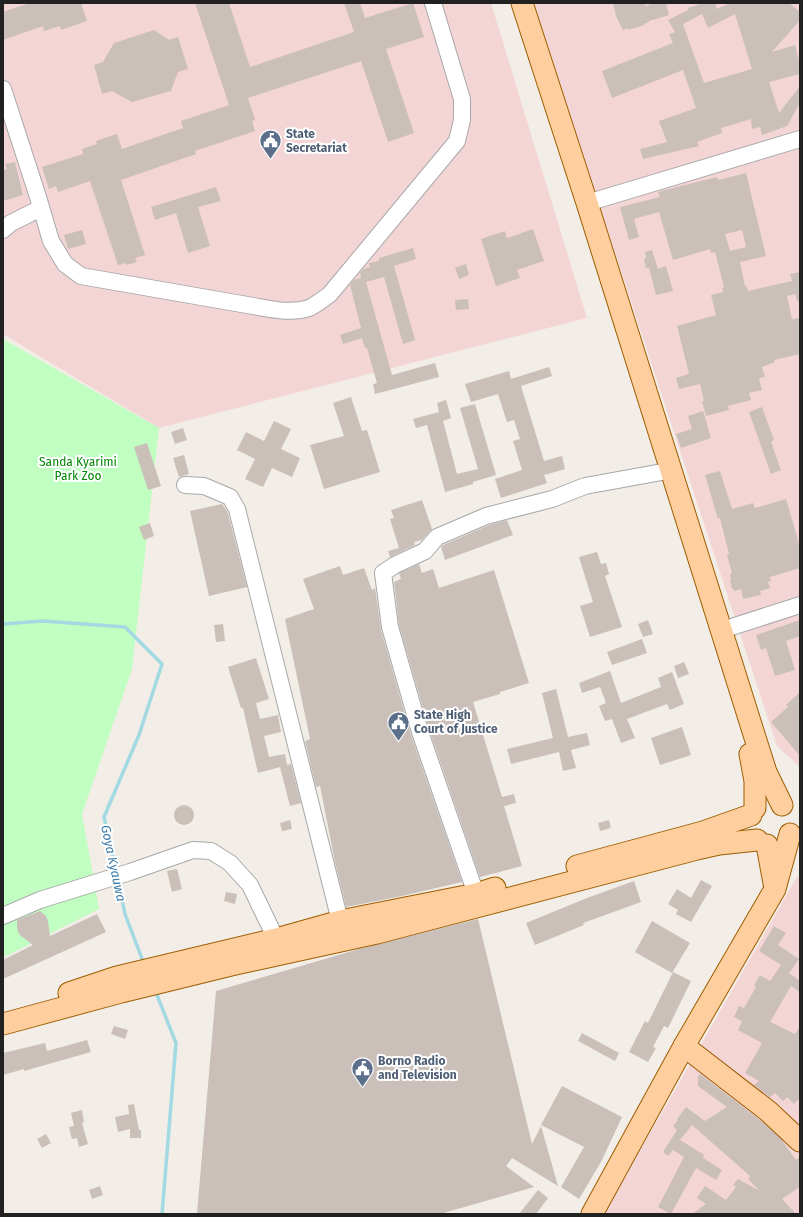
<svg xmlns="http://www.w3.org/2000/svg" width="803" height="1217" viewBox="0 0 803 1217" font-family="'Fira Sans',sans-serif">
	<style>
		.commercial { fill: #f4d5d6 }
		.park { fill: #c1fec1 }
		.lines { fill: none; stroke-linecap: round; stroke-linejoin: round }
		.stream { stroke: #a3d9e3; stroke-width: 3.5 }
		.building { fill: #cabfb9; fill-rule: evenodd }
		.minor-casing { stroke: #a8a8a8; stroke-width: 18 }
		.major-casing { stroke: #9d5d00; stroke-width: 23 }
		.minor { stroke: #fff; stroke-width: 16 }
		.major { stroke: #ffce9e; stroke-width: 21 }
		.labels { text-anchor: middle; stroke-width: 4; stroke-linejoin: round; paint-order: stroke }
		.service-label { font-size: 12px; font-weight: bold; fill: #4e5e75; stroke: #fff; text-anchor: start }
		.park-label { font-size: 12px; fill: #028604; stroke: #fff }
		.water-label { font-size: 13px; font-style: italic; fill: #3e7ca9; stroke: #fff }
	</style>
	<rect width="100%" height="100%" fill="#f2ede6"/>
	<g class="commercial">
		<polygon points="3,3 491,3 587,318 159,428 3,334"/>
		<polygon points="533,3 800,3 800,767 777,746"/>
		<polygon points="798,875 800,883 800,1214 604,1214"/>
	</g>
	<polygon class="park" points="3,339 159,428 132,669 82,814 99,909 8,955 3,956"/>
	<g class="lines">
		<g class="stream">
			<polyline points="3,624 42,621 125,627 162,664 139,735 104,817 116,872"/>
			<polyline points="118,880 125,914 144,964"/>
			<polyline points="155,990 176,1043 162,1214"/>
		</g>
	</g>
	<g class="building">
		<polygon points="30,3 81,3 87,21 61,30 60,26 44,31 43,26 3,40 3,12"/>
		<polygon points="195,3 229,3 250,67 354,32 344,3 360,3 365,18 413,3 424,37 386,49 414,133 388,142 361,61 248,98 255,120 252,121 255,131 195,151 196,154 121,180 145,255 135,258 137,262 127,265 126,263 118,265 90,181 58,192 56,186 49,189 42,167 83,154 82,149 97,144 96,141 117,134 122,149 183,128 181,121 229,105"/>
		<polygon points="613,3 645,3 645,6 655,3 666,3 669,15 649,21 649,22 644,24 644,25 628,30 628,28 623,30 616,16"/>
		<path d="M703 3H715L717 9 730 3H789L800 12V20L772 52 795 45 800 65V74L769 82 779 113 800 86V103L787 126 762 135 760 127 752 129 751 119 721 128 722 133 697 142 699 146 643 159 640 149 667 142 659 121 696 108 683 70 612 98 602 71 673 43 669 34 675 32 668 20 688 10V8ZM702 14 708 28 735 14 752 69 704 83 683 24Z"/>
		<polygon points="154,30 169,40 178,37 188,69 178,72 171,91 132,102 112,91 102,94 94,65 103,62 114,43"/>
		<polygon points="15,162 23,195 3,201 3,170 7,169 5,164"/>
		<path d="M746 173 766 256 740 262 745 286H746L748 291 792 281 790 274 800 272V301H797L795 294 787 296 792 319 800 318V354L774 360 775 362 762 367 765 377 759 378 762 390 749 393 751 400 728 406 729 410 706 416 702 401H704L700 384 679 389 676 378 689 374 677 326 716 315 711 295 723 292 722 288 724 287 715 252 711 253 710 249 673 260 659 212 634 219 639 237 629 240 620 207 660 197 658 192 669 189 717 177 718 180ZM742 230 746 247 730 251 725 234Z"/>
		<polygon points="216,187 221,201 198,207 210,246 188,253 176,213 155,220 151,207"/>
		<polygon points="533,229 544,261 517,270 520,278 496,286 481,239 505,231 507,238"/>
		<polygon points="82,230 86,244 68,249 64,235"/>
		<polygon points="413,248 416,259 394,266 415,340 403,344 384,277 366,282 392,375 435,363 439,377 375,394 373,384 377,383 367,348 365,348 362,338 343,344 340,335 361,328 350,285 354,280 361,278 360,273 363,269 370,267 369,263 379,261 379,258"/>
		<polygon points="652,250 658,269 666,266 673,291 656,295 649,268 646,268 644,259 646,258 645,252"/>
		<polygon points="466,264 469,275 459,279 455,268"/>
		<polygon points="468,299 469,309 456,310 455,300"/>
		<polygon points="549,367 552,376 521,386 544,461 562,456 565,469 544,475 547,483 501,498 495,479 522,470 513,441 520,439 514,420 507,422 498,394 471,402 465,384 509,371 511,379"/>
		<polygon points="351,397 362,431 367,430 380,472 324,489 310,445 344,436 333,403"/>
		<polygon points="446,400 451,418 443,421 457,474 478,469 460,408 475,404 496,475 473,482 473,484 445,492 427,425 416,428 413,419 439,412 437,403"/>
		<polygon points="762,407 774,440 771,442 781,470 771,474 749,412"/>
		<polygon points="703,411 711,438 681,448 676,434 692,429 688,416"/>
		<polygon points="274,421 291,429 281,449 300,458 292,477 272,468 263,487 245,479 255,459 237,450 246,432 264,441"/>
		<polygon points="183,428 187,440 175,444 171,432"/>
		<polygon points="147,443 161,486 148,490 134,447"/>
		<polygon points="184,455 189,474 179,477 173,458"/>
		<polygon points="720,471 732,509 753,503 755,508 786,499 796,533 800,549 800,568 770,577 771,581 768,582 770,588 760,591 761,595 743,599 741,589 734,591 734,589 732,589 730,580 731,580 730,574 732,573 727,555 729,554 720,518 718,519 705,475"/>
		<polygon points="422,500 432,529 422,540 414,542 415,545 390,557 388,551 399,548 390,519 394,518 391,510"/>
		<polygon points="222,504 223,505 228,513 247,587 209,596 190,511"/>
		<polygon points="507,520 513,535 445,560 441,547 443,545 489,525"/>
		<polygon points="150,523 154,536 144,540 139,527"/>
		<polygon points="597,552 601,564 606,563 609,574 605,576 622,627 590,637 580,606 593,602 579,557"/>
		<polygon points="419,564 422,573 433,569 439,588 494,570 529,683 500,692 500,694 473,702 502,797 514,794 516,803 504,806 522,866 480,877 429,729 399,625 394,582 401,579 399,573"/>
		<polygon points="340,566 343,575 364,568 372,590 375,588 381,630 411,735 462,882 402,896 346,907 335,862 320,786 316,787 305,741 310,739 285,619 314,609 303,579"/>
		<polygon points="648,620 653,634 643,637 638,624"/>
		<polygon points="800,620 800,636 786,641 795,670 775,676 766,648 761,650 756,635"/>
		<polygon points="223,624 225,641 216,642 214,625"/>
		<polygon points="642,639 647,653 612,665 607,652"/>
		<polygon points="256,658 269,699 256,703 260,719 278,715 281,732 264,736 269,757 285,754 287,765 291,764 301,803 290,806 280,767 258,773 243,708 241,708 228,667"/>
		<polygon points="684,662 689,674 678,678 674,666"/>
		<polygon points="610,671 621,703 661,687 658,678 672,672 684,704 670,710 667,704 627,719 635,738 621,743 612,719 605,721 599,706 606,703 600,687 582,693 579,683"/>
		<polygon points="556,689 568,737 587,733 590,745 571,750 576,768 563,771 559,752 511,764 507,749 553,738 542,693"/>
		<polygon points="800,692 800,756 771,722 788,707 786,705"/>
		<polygon points="682,727 691,755 660,765 651,738"/>
		<circle cx="184" cy="815" r="10"/>
		<polygon points="290,820 292,829 282,831 280,823"/>
		<polygon points="609,820 611,828 600,831 598,823"/>
		<polygon points="177,869 182,889 172,892 167,871"/>
		<polygon points="701,880 712,886 691,922 676,914 678,910 668,904 677,889 691,898"/>
		<polygon points="634,881 641,902 583,923 584,925 535,945 526,923 587,898"/>
		<polygon points="226,892 237,894 235,904 224,901"/>
		<polygon points="40,911 46,916 48,921 50,936 97,914 106,932 3,979 3,960 33,945 21,936 18,932 17,927 17,920"/>
		<polygon points="478,919 532,1144 541,1126 558,1186 512,1158 506,1166 534,1187 440,1214 197,1214 216,991 359,949"/>
		<polygon points="652,921 690,943 672,973 635,952"/>
		<polygon points="774,926 786,933 778,945 799,959 789,973 800,981 800,992 791,986 770,1022 795,1034 800,1027 800,1098 794,1104 787,1097 783,1101 775,1093 770,1097 754,1085 759,1081 745,1073 762,1043 738,1030 742,1021 734,1017 739,1006 744,1008 756,987 754,985 760,975 770,981 781,965 759,951"/>
		<polygon points="673,972 691,981 668,1028 664,1026 653,1047 656,1048 648,1062 629,1052 645,1021 648,1023"/>
		<polygon points="114,1026 128,1030 125,1039 111,1034"/>
		<polygon points="582,1033 619,1053 615,1061 578,1041"/>
		<polygon points="87,1040 91,1052 24,1071 24,1069 3,1075 3,1053 45,1043 47,1051"/>
		<polygon points="700,1074 760,1120 780,1138 796,1160 800,1157 800,1187 782,1199 796,1214 692,1214 706,1204 697,1198 705,1186 726,1200 736,1187 733,1185 738,1179 760,1191 748,1179 750,1176 692,1125 680,1140 704,1155 703,1158 722,1170 716,1180 696,1168 671,1214 658,1207 684,1157 673,1150 668,1156 663,1152 677,1130 673,1126 678,1120 677,1119 686,1107 705,1121 727,1107 698,1086 698,1076"/>
		<polygon points="562,1086 622,1117 602,1160 579,1199 561,1187 584,1147 541,1125"/>
		<polygon points="134,1104 139,1130 141,1130 141,1138 130,1138 130,1129 118,1132 115,1117 129,1114 128,1105"/>
		<polygon points="82,1110 84,1122 82,1123 88,1144 79,1147 77,1138 72,1139 69,1127 74,1126 71,1113"/>
		<polygon points="46,1134 51,1143 42,1148 37,1139"/>
		<polygon points="100,1186 103,1195 92,1199 89,1190"/>
		<polygon points="538,1190 548,1198 536,1214 519,1214"/>
	</g>
	<g class="lines">
		<defs>
			<g id="minor">
				<path d="M3 89 38 197 51 241 65 264 81 276 253 306C271 309 291 314 309 308 316 305 323 299 330 294L457 141 462 120V99L433 3"/>
				<polyline points="587,203 800,139"/>
				<polyline points="3,230 11,223 41,208"/>
				<polyline points="185,485 204,486 230,497 237,509 340,921"/>
				<polyline points="722,630 800,605"/>
				<polyline points="476,894 420,732 390,627 383,573 395,565 425,551 437,537 486,516 552,499 585,486 662,472"/>
				<polyline points="3,916 40,900 130,872 193,850 211,851 230,863 250,885 276,939"/>
			</g>
			<g id="major">
				<polyline points="522,3 587,203 758,747 766,772 782,805"/>
				<polyline points="750,754 755,781 755,808"/>
				<polyline points="767,845 774,883"/>
				<polyline points="577,866 703,832 751,815"/>
				<polyline points="69,993 117,977 276,939 340,921 476,894 495,888"/>
				<polyline points="3,1024 121,992 231,965 377,933 697,849 719,844 757,840"/>
				<polyline points="684,1046 768,1111 800,1141"/>
				<polyline points="592,1214 684,1046 775,889 790,834"/>
			</g>
		</defs>
		<use href="#minor" class="minor-casing"/>
		<use href="#major" class="major-casing"/>
		<use href="#minor" class="minor"/>
		<use href="#major" class="major"/>
	</g>
	<defs>
		<symbol id="civic-pin" viewBox="-11 -11 22 30"><path d="M0 17L-7.5 6A9.5 9.5 0 1 1 7.5 6Z" fill="#5c6f8a" stroke="#fff"/><path d="M-.6-6.5H3V-4.5H.6V-3L4-1V1h2V6H-6V1h2V-1L-.6-3ZM-1.2 2.5V6h2.4V2.5Z" fill="#fff"/></symbol>
	</defs>
	<g fill-rule="evenodd">
		<use href="#civic-pin" x="258" y="128" width="25" height="34"/>
		<use href="#civic-pin" x="386" y="710" width="25" height="34"/>
		<use href="#civic-pin" x="350" y="1056" width="25" height="34"/>
	</g>
	<g class="labels">
		<g class="service-label">
			<text x="286" y="138">State<tspan x="286" dy="14">Secretariat</tspan></text>
			<text x="414" y="719">State High<tspan x="414" dy="14">Court of Justice</tspan></text>
			<text x="378" y="1065">Borno Radio<tspan x="378" dy="14">and Television</tspan></text>
		</g>
		<g class="park-label">
			<text x="78" y="466">Sanda Kyarimi<tspan x="78" dy="14">Park Zoo</tspan></text>
		</g>
		<g class="water-label">
			<text transform="translate(114 863) rotate(78)" y="5">Goya Kyauwa</text>
		</g>
	</g>
	<rect width="803" height="1217" fill="none" stroke="#212121" stroke-width="8"/>
</svg>
